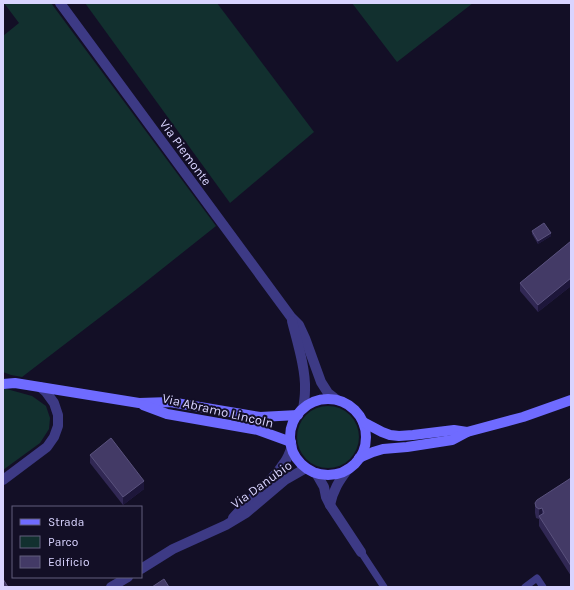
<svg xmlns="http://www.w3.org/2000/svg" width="574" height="590" viewBox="0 0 574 590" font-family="Karla,sans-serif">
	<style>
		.green { fill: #12302f }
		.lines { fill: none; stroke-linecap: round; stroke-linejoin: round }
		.lane { stroke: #3d3a85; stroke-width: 7 }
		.street { stroke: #3d3a85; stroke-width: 10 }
		.secondary { stroke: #6f6bff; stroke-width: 10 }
		.wall { fill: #312854 }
		.shaded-wall { fill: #1d163a }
		.building { fill: #433a66; stroke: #5a527e }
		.labels { text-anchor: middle; stroke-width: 4; stroke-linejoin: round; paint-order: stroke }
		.street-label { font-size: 13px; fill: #d9d4ff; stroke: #130f26 }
	</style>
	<rect width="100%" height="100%" fill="#130f26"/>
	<g class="green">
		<polygon points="4,3 51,3 216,226 133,292 22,377 11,375 3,372 3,36 19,23"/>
		<polygon points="85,3 217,3 314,132 230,203"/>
		<polygon points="352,3 473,3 397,62"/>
		<polygon points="3,388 32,396 46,406 50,418 49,429 40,443 3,470"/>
		<circle cx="328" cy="437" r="31"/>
	</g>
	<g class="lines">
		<g class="lane">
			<polyline points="361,552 384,587"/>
			<polyline points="525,587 537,578 543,587"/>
		</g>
		<g class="street">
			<polyline points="60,3 291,317 299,325 305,338 321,382 328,393 337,400"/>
			<path d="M292 321C297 341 306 370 305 390 305 397 304 403 303 409"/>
			<polyline points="316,473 324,487 326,497 330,505 361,552"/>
			<polyline points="3,480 47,447 54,437 58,426 58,415 54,403 46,392 40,387"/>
			<path d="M330 505C333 490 339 481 348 469"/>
			<path d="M233 518C249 499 271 484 284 463 288 458 290 452 292 446"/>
			<polyline points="141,569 173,549 226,525 246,513 285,480 306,468"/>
			<polyline points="111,587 128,577"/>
		</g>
		<g class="secondary">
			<polyline points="3,384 15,383 139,403 170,402 260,417 298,415"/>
			<circle cx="328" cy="437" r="38"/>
			<polyline points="143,405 167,414 258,430 291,442"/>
			<polyline points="363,422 382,432 390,435 399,436 413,435 454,430 467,432"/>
			<polyline points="359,458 373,452 383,449 407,447 452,440 467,432 523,417 571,400"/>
		</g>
	</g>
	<g class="wall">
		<polygon points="532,231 551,236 538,244 532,234"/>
		<polygon points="571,241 571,286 538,312 520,291 520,283"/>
		<polygon points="90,455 144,489 123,505 90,463"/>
		<polygon points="571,478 571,576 539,526 539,519 536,518 535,513 535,503"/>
	</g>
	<g class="shaded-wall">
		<polygon points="551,233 551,236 538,244 538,241"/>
		<polygon points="571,278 571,286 538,312 538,305"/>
		<polygon points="144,481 144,489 123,505 123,497"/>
		<polygon points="542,508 542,519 539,516 539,519 539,509"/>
	</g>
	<g class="building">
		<polygon points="544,223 551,233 538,241 532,231"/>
		<polygon points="571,241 571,278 538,305 520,283"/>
		<polygon points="111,438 144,481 123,497 90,455"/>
		<polygon points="571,478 571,566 539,516 544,513 542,508 539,509 536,507 535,503 537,500"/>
		<polygon points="3,579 8,587 3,587"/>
		<polygon points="164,579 169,587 152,587"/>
	</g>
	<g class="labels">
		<g class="street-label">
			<text transform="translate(186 152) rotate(54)" y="5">Via Piemonte</text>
			<text transform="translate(218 410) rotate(13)" y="5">Via Abramo Lincoln</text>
			<text transform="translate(261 484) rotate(-36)" y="5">Via Danubio</text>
		</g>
	</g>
	<rect width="574" height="590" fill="none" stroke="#d9d4ff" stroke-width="8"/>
	<rect x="12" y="506" width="130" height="72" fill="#130f26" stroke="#625e7d"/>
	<rect x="20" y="519" width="20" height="6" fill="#6f6bff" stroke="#625e7d"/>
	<text x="48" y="526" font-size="12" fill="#d9d4ff">Strada</text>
	<rect x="20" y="536" width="20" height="12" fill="#12302f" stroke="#625e7d"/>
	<text x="48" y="546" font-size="12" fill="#d9d4ff">Parco</text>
	<rect x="20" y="556" width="20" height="12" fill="#433a66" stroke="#625e7d"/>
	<text x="48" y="566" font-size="12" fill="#d9d4ff">Edificio</text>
</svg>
